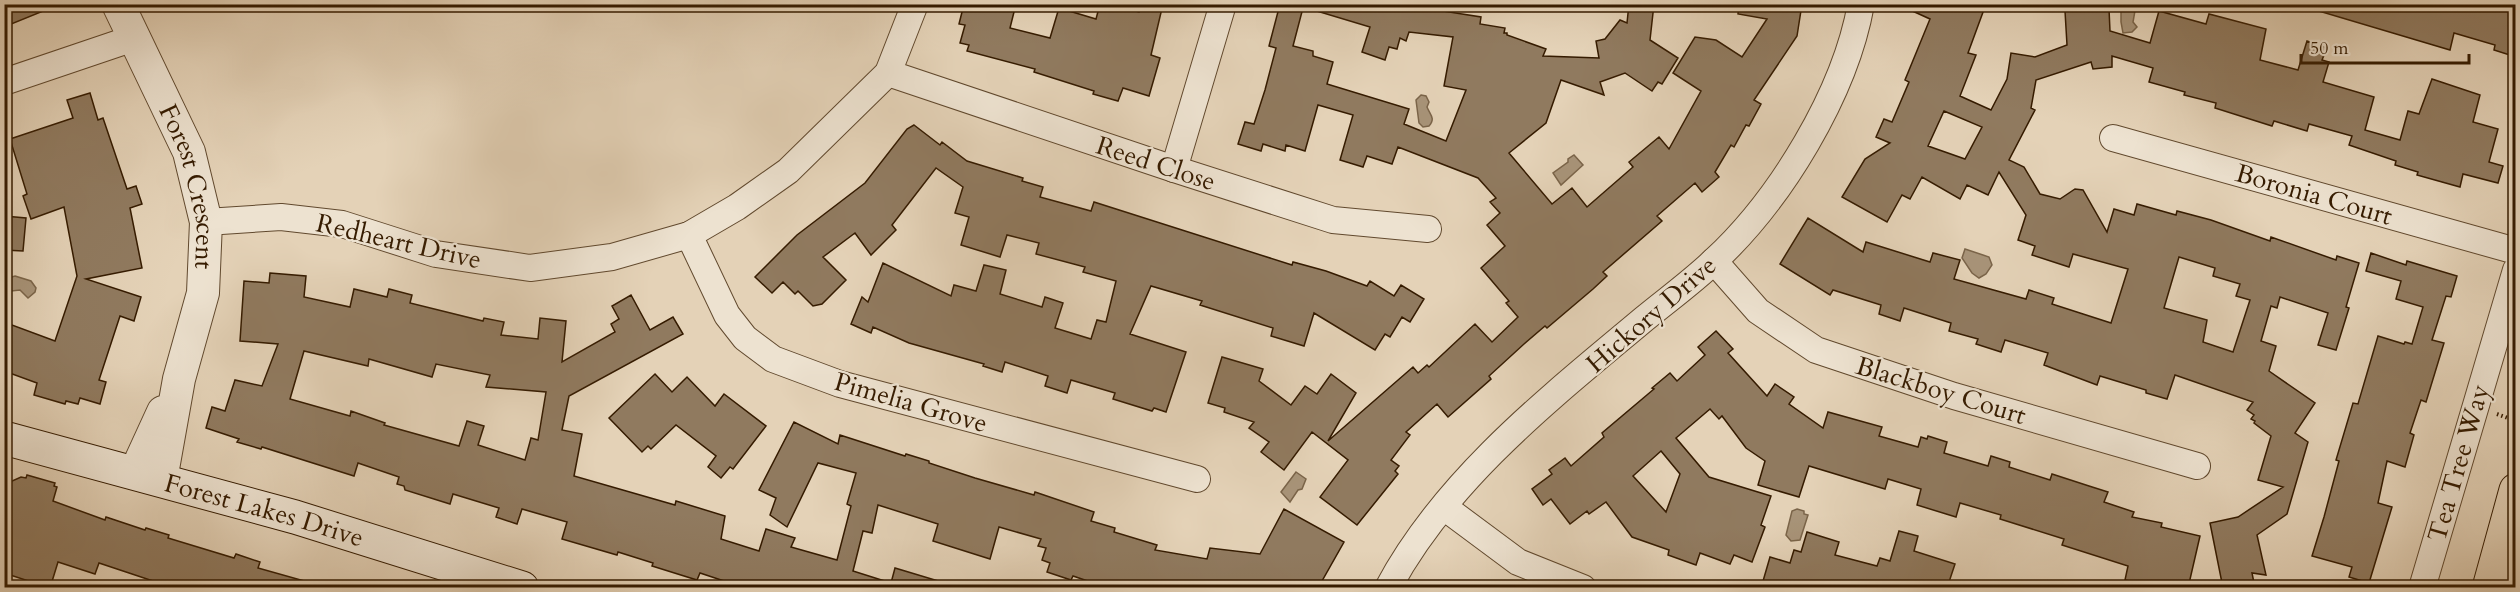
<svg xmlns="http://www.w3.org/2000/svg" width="2520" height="592" viewBox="0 0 2520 592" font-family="Cardo,serif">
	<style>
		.water { fill: #a89479; stroke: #7a6449; stroke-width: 1.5 }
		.building { fill: #907a5f; stroke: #351b00; stroke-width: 1.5; fill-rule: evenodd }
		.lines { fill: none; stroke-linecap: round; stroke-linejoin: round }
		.minor-casing { stroke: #61492e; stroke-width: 28 }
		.tertiary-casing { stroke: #61492e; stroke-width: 34 }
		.secondary-casing { stroke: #351b00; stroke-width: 35 }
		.primary-casing { stroke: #351b00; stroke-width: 35 }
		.path { stroke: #351b00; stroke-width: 4; stroke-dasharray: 1.5 3; stroke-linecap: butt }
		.minor { stroke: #ede2d0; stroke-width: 26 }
		.tertiary { stroke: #ede2d0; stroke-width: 32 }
		.secondary { stroke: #ede2d0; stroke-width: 33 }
		.primary { stroke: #e4d2b7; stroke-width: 33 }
		.labels { text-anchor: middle; stroke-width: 4.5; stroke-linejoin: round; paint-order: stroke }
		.street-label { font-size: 26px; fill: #351b00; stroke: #ede2d0 }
	</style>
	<rect width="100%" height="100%" fill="#e4d2b7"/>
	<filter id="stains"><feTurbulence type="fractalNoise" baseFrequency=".00333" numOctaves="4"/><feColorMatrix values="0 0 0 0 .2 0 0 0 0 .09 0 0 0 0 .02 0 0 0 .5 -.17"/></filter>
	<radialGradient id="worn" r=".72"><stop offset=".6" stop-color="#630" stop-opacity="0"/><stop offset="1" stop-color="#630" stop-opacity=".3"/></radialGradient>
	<g class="water">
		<polygon points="2121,5 2136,5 2133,22 2137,27 2132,32 2123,33 2121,22"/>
		<path d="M1421 95 1426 96 1429 102 1427 107C1430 115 1436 118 1429 126L1423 127 1419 123 1416 100Z"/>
		<polygon points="1574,155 1583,165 1561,185 1553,173 1568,162 1568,159"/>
		<polygon points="1965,249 1989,257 1992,265 1986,274 1979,278 1972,273 1962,258"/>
		<polygon points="15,276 31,281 36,288 35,292 28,298 20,290 11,291 8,289 8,278"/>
		<polygon points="1296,472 1306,479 1302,489 1298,490 1290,502 1281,492"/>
		<polygon points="1797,509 1804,511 1804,514 1808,515 1800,540 1791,541 1786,535 1792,511"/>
	</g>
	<g class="building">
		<polygon points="4,4 58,4 58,5 4,27"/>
		<polygon points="964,4 1016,4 1010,28 1050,38 1059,8 1096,19 1100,4 1112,4 1139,12 1141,4 1163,4 1151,55 1160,58 1149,96 1123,88 1118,101 1093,94 1094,91 1034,72 1035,69 967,51 969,45 960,43 965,25 959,24"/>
		<polygon points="1280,4 1304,4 1293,46 1313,51 1313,56 1333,62 1327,84 1409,109 1404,124 1446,141 1466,90 1444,86 1453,37 1409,32 1406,41 1400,38 1397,49 1389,47 1385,60 1362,52 1370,27 1310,9 1311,4 1438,4 1436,10 1481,17 1480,24 1505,28 1504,33 1507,33 1507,35 1546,49 1543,56 1599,58 1596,41 1605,39 1620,20 1627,23 1629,4 1654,4 1650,40 1678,58 1662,84 1658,82 1652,91 1625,73 1600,82 1604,95 1561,80 1546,123 1509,153 1552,204 1572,188 1587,207 1633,167 1629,162 1659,137 1669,149 1701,91 1673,73 1695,37 1716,40 1742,57 1767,19 1738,14 1739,4 1802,4 1797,36 1754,100 1761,104 1749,126 1746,125 1734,147 1731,145 1715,172 1719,177 1702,192 1695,183 1657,216 1662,221 1603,272 1607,276 1593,289 1547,328 1545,326 1524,344 1489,376 1491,379 1448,417 1437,404 1406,432 1410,435 1391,460 1399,466 1395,471 1398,474 1357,525 1320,497 1348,460 1312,432 1284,470 1261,452 1269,442 1249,428 1254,422 1224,412 1225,408 1208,403 1222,357 1263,369 1259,381 1291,405 1305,386 1317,394 1331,374 1356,393 1328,441 1413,367 1418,373 1427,365 1429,367 1475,324 1492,342 1518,317 1506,303 1509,301 1481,268 1505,246 1487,225 1500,213 1490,202 1496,198 1478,178 1398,147 1392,164 1367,156 1363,167 1340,160 1353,115 1318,105 1305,151 1286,145 1285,151 1263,144 1261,151 1238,144 1245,122 1254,124 1265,90 1276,48 1269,46"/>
		<path d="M1897 4H1986L1968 53 1976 55 1960 96 1991 110 2007 79 2011 53 2035 57 2067 45 2065 11 2109 9 2110 31 2150 43 2159 11 2206 24 2209 14 2266 29 2260 60 2298 70 2307 41 2327 48 2322 60 2329 62 2323 82 2374 97 2365 130 2400 140 2408 111 2419 114 2432 79 2480 95 2473 122 2498 129 2489 162 2503 166 2498 183 2463 174 2460 187 2417 175 2418 172 2395 165 2396 161 2349 145 2352 136 2309 124 2307 131 2274 121 2272 126 2215 108 2216 103 2184 95 2185 92 2149 82 2153 68 2112 56V67L2093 69 2091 62 2036 80 2031 108 2035 110 2009 160 2024 167 2040 194 2060 199 2075 189 2083 190 2107 232 2114 209 2134 215 2137 204 2176 215 2177 211 2211 220 2270 241 2271 237 2336 260 2337 256 2359 263 2346 307 2349 308 2336 350 2318 345 2328 313 2280 297 2277 308 2271 306 2261 341 2276 346 2269 371 2315 403 2295 433 2308 442 2287 514 2257 535 2266 575 2252 573 2255 588H2223L2210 523 2238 517 2283 487 2258 480 2271 436 2254 423 2255 421 2251 419 2254 415 2247 410 2253 402 2175 375 2167 399 2146 393V390L2100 376 2097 385 2044 365 2048 353 2005 340 2001 352 1976 344 1978 339 1949 331 1951 323 1904 308 1900 321 1879 314 1881 305 1833 290 1830 295 1780 264 1808 218 1863 252 1866 242 1930 262 1933 253 1960 260 1954 279 2026 299 2029 290 2054 298 2052 304 2111 323 2128 269 2073 254 2069 267 2032 255 2035 246 2018 240 2026 215 1999 172 1988 195 1967 185 1960 199 1922 177 1910 199 1902 195 1887 222 1842 197 1865 159 1890 143 1876 137 1884 119 1892 122 1909 82 1905 80 1930 19ZM1944 111 1982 127 1965 159 1928 146ZM2179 257 2215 268 2213 276 2240 284 2236 296 2250 300 2233 352 2203 342 2207 320 2164 308Z"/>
		<polygon points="2313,4 2516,4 2516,57 2494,50 2495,45 2454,33 2450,50 2312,9"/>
		<polygon points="90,93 98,120 103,118 127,189 136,186 142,204 130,208 142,268 86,279 141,297 134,321 120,316 99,380 106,382 100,404 80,398 78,404 66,401 65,404 34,395 37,383 4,371 4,322 55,341 77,276 64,207 31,219 23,196 27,194 10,139 73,118 67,100"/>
		<polygon points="914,125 940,145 942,142 967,161 1023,178 1022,181 1043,187 1040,197 1091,211 1094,202 1292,265 1293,262 1326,271 1367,286 1370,281 1394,296 1401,285 1424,299 1410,322 1402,317 1390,337 1385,334 1375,350 1314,313 1304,346 1271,336 1273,328 1200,305 1202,301 1151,286 1130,334 1186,352 1166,412 1154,408 1152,411 1113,399 1115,393 1071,380 1067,393 1045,386 1048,376 1005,362 1002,372 983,366 984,364 909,343 873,327 871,333 851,324 862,297 868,302 883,263 951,296 954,285 976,291 984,265 1006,270 1000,294 1042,307 1045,297 1063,303 1055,328 1091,339 1097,320 1106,322 1116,281 1083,272 1085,267 1036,254 1039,243 1007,235 1000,257 961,245 969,217 955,213 963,187 936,168 892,225 896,230 871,255 855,233 823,257 846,280 822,304 813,306 798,291 795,294 783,282 772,293 755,277 797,235 865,183 907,129"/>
		<polygon points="4,216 26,218 23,251 4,250"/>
		<polygon points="2371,253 2406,265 2407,261 2457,276 2451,297 2446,296 2432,340 2444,343 2426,402 2421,400 2410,433 2414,435 2405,467 2387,461 2378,503 2392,507 2369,583 2349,577 2352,567 2312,556 2324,517 2339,461 2336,460 2353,403 2358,404 2378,336 2404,344 2405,342 2412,344 2423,307 2396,299 2401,281 2366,271"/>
		<path d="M270 273 306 276 304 297 350 307 354 289 387 297 389 289 412 295 410 303 483 321 484 318 504 322 501 335 538 339 540 318 566 321 562 362 615 332 611 324 619 319 612 306 631 295 650 330 673 317 683 334 569 396 562 430 582 434 574 476 675 505 676 501 725 516 721 539 759 551 766 529 795 538 791 547 837 560 851 506 847 504 856 473 818 463 787 527 770 515 776 498 759 490 794 422 838 444 840 435 905 456 906 454 929 461V463L975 478 1034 495 1035 492 1094 512 1091 521 1115 528 1114 532 1157 545 1155 550 1207 559 1210 548 1260 554 1284 509 1344 542 1318 588H1108L1073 576 1071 580 1047 572 1050 563 1042 560 1046 548 1038 546 1041 539 999 527 990 559 933 541 938 524 878 505 872 533 863 531 853 571 891 583 895 568 945 583 944 588H745L700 573 697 580 652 566 653 563 618 552 617 555 562 539 567 522 522 509 517 524 496 517 499 508 453 494 450 504 405 490 404 486 397 484 399 477 358 463 354 476 262 447 261 449 237 442 239 439 206 428 212 407 225 411 235 380 262 386 278 344 240 341 244 281 269 283ZM304 351 368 366 369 359 432 377 436 364 490 375 486 387 546 392 538 440 531 438 525 460 478 445 484 426 467 421 459 446 384 425 385 423 351 411 350 416 290 399Z"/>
		<path d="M1716 331 1733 349 1728 353 1767 396 1775 384 1794 397 1789 404 1823 428 1828 412 1882 427 1879 436 1918 447 1921 437 1927 439 1928 436 1947 442 1944 453 1988 466 1991 456 2010 462 2009 467 2050 480 2052 474 2089 486 2108 492 2104 502 2134 512 2132 517 2162 523 2161 527 2200 536 2188 588H2158L2125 580 2128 566 2062 545 2064 539 2000 519 2001 515 1960 503 1956 517 1917 505 1921 489 1888 479 1885 489 1809 466 1799 497 1758 485 1765 461 1746 448 1722 416 1719 419 1710 409 1676 438 1709 477 1771 496 1761 525 1765 527 1752 562 1734 555 1730 564 1700 553 1696 565 1668 555 1669 550 1632 537 1606 502 1589 514 1587 511 1570 524 1551 499 1543 505 1532 489 1552 474 1549 470 1565 458 1571 466 1604 437 1602 433 1654 389 1652 388 1670 373 1677 381 1705 355 1698 347ZM1661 451 1680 474 1666 512 1633 476Z"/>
		<polygon points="655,374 672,392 687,377 715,406 724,394 766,426 733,469 730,467 721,478 708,467 716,456 676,425 651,449 648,446 642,452 609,418"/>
		<polygon points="27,475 55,483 54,486 57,487 53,501 105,520 106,517 145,530 146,528 169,535 168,538 234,558 236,554 260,562 258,568 308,582 307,588 174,588 99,563 95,574 58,562 50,588 4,573 4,499 12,481 21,477 26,478"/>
		<polygon points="1899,531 1918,536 1914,551 1955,564 1947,588 1761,588 1770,557 1790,563 1794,550 1801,552 1807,532 1839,542 1835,555 1877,566 1880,558 1890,561"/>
	</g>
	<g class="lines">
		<defs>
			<g id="minor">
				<polyline points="888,73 1174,169 1333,220 1428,229"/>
				<polyline points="4,82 134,38"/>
				<polyline points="2113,138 2516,251"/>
				<polyline points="1174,169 1223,4"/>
				<polyline points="206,222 281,217 342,224 436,254 530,268 612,257 689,235 737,207 788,171 888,73 915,4"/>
				<polyline points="689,235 727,315 745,338 773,359 840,384 1197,479"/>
				<polyline points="1714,261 1758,311 1816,350 1954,396 2197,466"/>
				<polyline points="1444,507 1518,562 1583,588"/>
				<path d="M1388 588C1446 479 1551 397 1644 319 1667 300 1692 282 1714 261 1780 200 1845 94 1861 4"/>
				<polyline points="2422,588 2516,270"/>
			</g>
			<g id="tertiary">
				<path id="s1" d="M118 4 189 152 206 222 203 293 179 379 161 480"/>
				<polyline points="135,473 163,412"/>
			</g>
			<g id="secondary">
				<path id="s2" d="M4 438 295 517 522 588"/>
			</g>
			<polyline id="primary" points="2489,588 2516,490"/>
		</defs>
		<use href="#minor" class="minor-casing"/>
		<use href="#tertiary" class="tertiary-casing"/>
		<use href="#secondary" class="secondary-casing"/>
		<use href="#primary" class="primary-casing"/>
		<polyline class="path" points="2497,414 2516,421"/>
		<use href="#minor" class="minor"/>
		<use href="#tertiary" class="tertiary"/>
		<use href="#secondary" class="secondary"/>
		<use href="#primary" class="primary"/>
	</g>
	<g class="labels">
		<g class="street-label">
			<text transform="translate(1156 163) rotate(18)" y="9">Reed Close</text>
			<text dy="9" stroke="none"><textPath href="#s1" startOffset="198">Forest Crescent</textPath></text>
			<text transform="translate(2314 194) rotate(16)" y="9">Boronia Court</text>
			<text transform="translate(399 241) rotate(13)" y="9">Redheart Drive</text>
			<text transform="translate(1651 314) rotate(-41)" y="9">Hickory Drive</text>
			<text transform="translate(1941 390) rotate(17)" y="9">Blackboy Court</text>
			<text transform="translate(911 402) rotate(16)" y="9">Pimelia Grove</text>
			<text transform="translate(2458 463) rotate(-74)" y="9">Tea Tree Way</text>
			<text dy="9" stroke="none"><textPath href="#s2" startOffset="270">Forest Lakes Drive</textPath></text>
		</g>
	</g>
	<rect width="2520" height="592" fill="none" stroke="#e4d2b7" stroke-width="24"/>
	<rect x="6" y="6" width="2508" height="580" fill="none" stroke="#351b00" stroke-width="3"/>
	<rect x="12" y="12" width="2496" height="568" fill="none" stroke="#351b00" stroke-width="1.5"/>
	<path d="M2301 54v9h168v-9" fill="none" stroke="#351b00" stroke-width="3"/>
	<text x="2310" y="54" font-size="18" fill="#351b00" stroke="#ede2d0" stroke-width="4.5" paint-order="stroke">50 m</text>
	<rect width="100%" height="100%" filter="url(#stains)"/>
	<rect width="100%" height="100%" fill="url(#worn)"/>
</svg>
